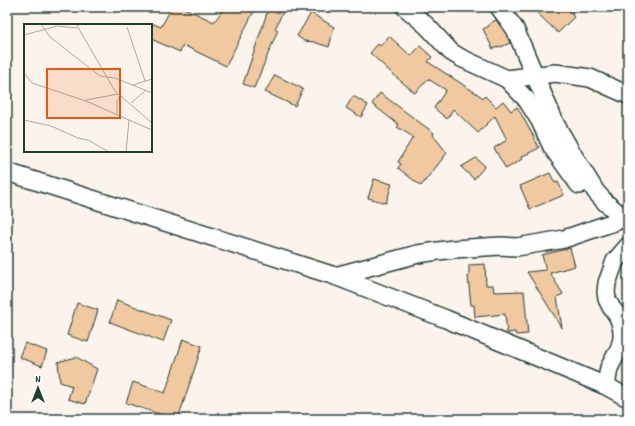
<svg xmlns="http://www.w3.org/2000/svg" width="635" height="426" viewBox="0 0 635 426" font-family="Dekko,sans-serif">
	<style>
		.building { fill: #f1c9a1; stroke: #1f3d34 }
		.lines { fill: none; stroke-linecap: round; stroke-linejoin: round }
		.street-casing { stroke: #1f3d34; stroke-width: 20 }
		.path { stroke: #1f3d34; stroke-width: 2.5; stroke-dasharray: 1 3; stroke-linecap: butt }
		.street { stroke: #fff; stroke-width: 17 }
		.inset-road { fill: none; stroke: #a4aba2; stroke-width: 1 }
		.view { fill: #e8590c; fill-opacity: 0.15; stroke: #e8590c; stroke-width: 2 }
		.inset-edge { fill: none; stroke: #1f3d34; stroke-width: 2 }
	</style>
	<rect width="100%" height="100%" fill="#fcf4ec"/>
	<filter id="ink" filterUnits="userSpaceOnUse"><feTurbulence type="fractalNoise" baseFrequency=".025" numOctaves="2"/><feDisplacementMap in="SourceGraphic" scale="8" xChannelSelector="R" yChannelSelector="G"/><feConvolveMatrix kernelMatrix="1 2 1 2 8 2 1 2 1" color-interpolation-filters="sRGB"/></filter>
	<g filter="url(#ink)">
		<g class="building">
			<polygon points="172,7 182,7 214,22 225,7 256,7 226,66 183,45 180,52 151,39 151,23 161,27"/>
			<polygon points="269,7 285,7 275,29 278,30 254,88 243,84"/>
			<polygon points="531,7 565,7 573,14 572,15 574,17 558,33"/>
			<polygon points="311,13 334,27 329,47 314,42 304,41 297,36"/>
			<polygon points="496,20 506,34 510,43 501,47 500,46 493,49 483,29 489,26 489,24"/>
			<polygon points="389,36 411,56 420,46 432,57 428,62 479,95 483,98 485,96 496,107 503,101 511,111 517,107 533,135 539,148 521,157 522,159 506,169 494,148 507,140 495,116 478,133 453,109 447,119 434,108 446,90 428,79 415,93 395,76 370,53 378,44 380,46"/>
			<polygon points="275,75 303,89 295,106 265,92"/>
			<polygon points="380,93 434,133 433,135 447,153 421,186 398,168 401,164 398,162 413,137 397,127 399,125 372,104"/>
			<polygon points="353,96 368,105 361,117 346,108"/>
			<polygon points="476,158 485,166 474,179 461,167"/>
			<polygon points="550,173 555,183 558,182 564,195 530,209 520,186"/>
			<polygon points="374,179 392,184 386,203 368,198"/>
			<polygon points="570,248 575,266 550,273 563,294 557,297 562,328 527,272 546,270 542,255"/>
			<polygon points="485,264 486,285 493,285 494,292 524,291 528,334 516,335 515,332 507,333 505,314 475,317 474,305 471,305 468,276 469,276 469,265"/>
			<polygon points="117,300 171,320 163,342 110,322"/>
			<polygon points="77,303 98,310 88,342 67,335"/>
			<polygon points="183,339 202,346 178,419 174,419 126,403 133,382 165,393"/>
			<polygon points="25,343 47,351 42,366 19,357"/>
			<polygon points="76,357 97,369 85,404 68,399 72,386 60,382 58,362"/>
		</g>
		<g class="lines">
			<defs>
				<g id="street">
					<polyline points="405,7 427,26 451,52 461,58 507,79 555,73 590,78 628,95"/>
					<polyline points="499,7 515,29 556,125 575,158 596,192 606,203 628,221"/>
					<polyline points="507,79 526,99 540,121 552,147 579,185"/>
					<polyline points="7,172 335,276 446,319 606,386 628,398"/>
					<polyline points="335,276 418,254 438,251 454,249 500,246 517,247 564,239 617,221"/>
					<polyline points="606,386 609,368 619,349 622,339 622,331 620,322 617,315 611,307 607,299 606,292 607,283 615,261 628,246"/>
				</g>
			</defs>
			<use href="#street" class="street-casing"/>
			<polyline class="path" points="7,418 8,419"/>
			<use href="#street" class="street"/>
		</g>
	</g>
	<g transform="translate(24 24)">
		<rect width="128" height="128" fill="#fcf4ec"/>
		<path class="inset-road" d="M17 0 26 13 76 52 91 54 128 69M52 0 91 67 128 99M103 3 121 57M0 11 33 2 53 4M0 49 8 59 62 77 105 96M109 61 128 55M62 76 94 70M107 79 122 66M93 89V77L96 72M0 96 27 102 54 114 64 116 85 128M102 128 105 96 128 106"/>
		<path class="view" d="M23 45H96V94H23Z"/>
		<rect width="128" height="128" class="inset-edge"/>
	</g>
	<rect width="635" height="426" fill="none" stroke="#fff" stroke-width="24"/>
	<rect x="12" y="12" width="611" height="402" fill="none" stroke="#1f3d34" stroke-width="1.5" filter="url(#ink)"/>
	<g transform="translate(38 388)" stroke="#ffffff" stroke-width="3" paint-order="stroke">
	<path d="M0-3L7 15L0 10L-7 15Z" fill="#1f3d34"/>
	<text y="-6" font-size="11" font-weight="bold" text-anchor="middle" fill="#1f3d34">N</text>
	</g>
</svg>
